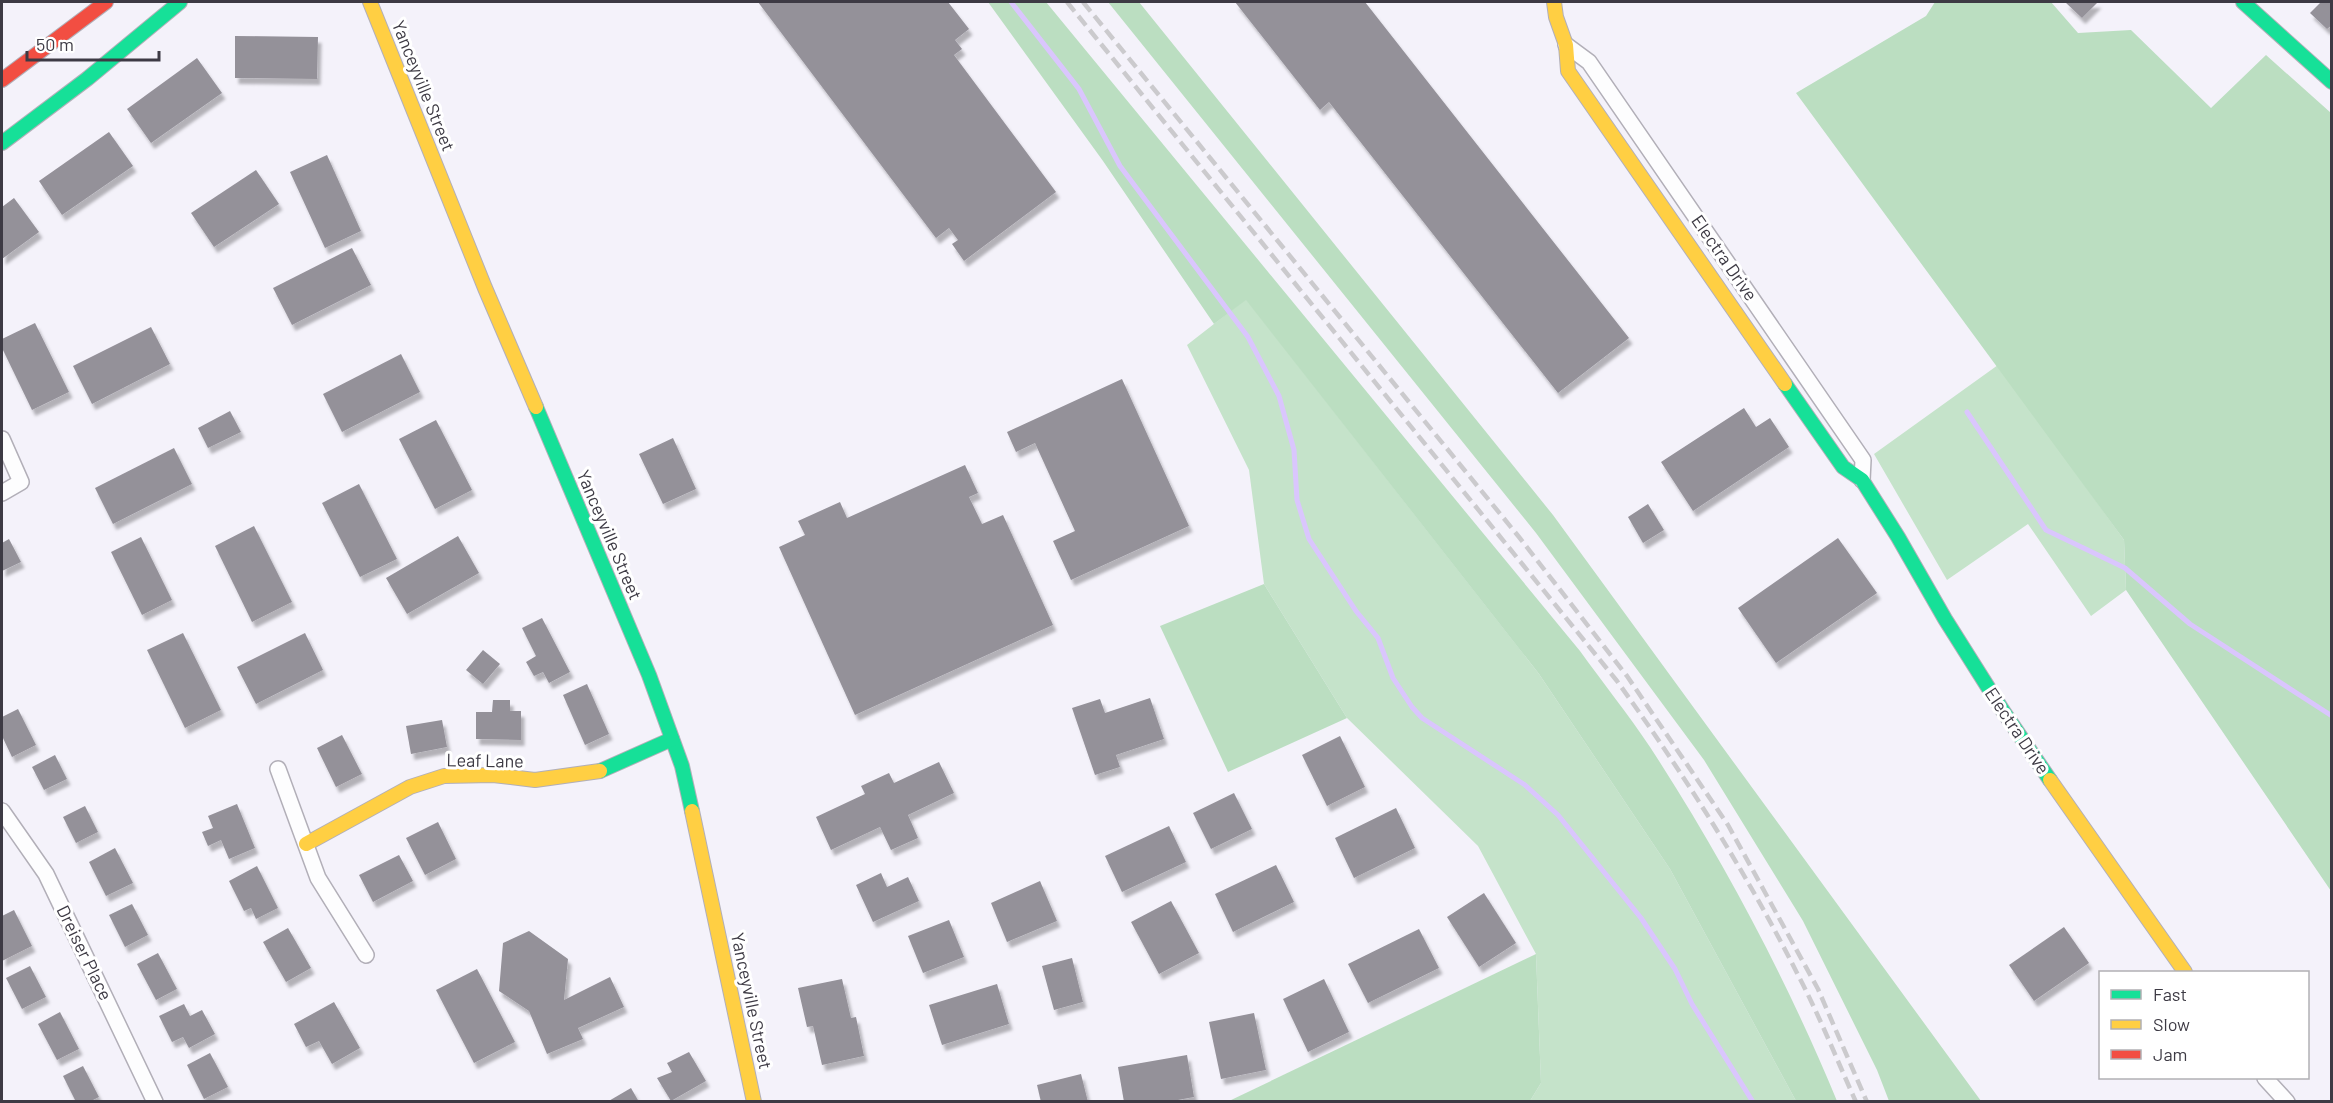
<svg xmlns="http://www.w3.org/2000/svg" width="2333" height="1103" viewBox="0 0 2333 1103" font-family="Barlow,sans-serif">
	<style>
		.green { fill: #c5e3ca }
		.forest { fill: #bbdec1 }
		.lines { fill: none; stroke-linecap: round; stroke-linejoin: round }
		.stream { stroke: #dac6fd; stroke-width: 5 }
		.building { fill: #949199; filter: url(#shadow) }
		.street-casing { stroke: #b2afb8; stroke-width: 18 }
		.fast-casing { stroke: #b2afb8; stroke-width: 16 }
		.slow-casing { stroke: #b2afb8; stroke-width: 16 }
		.jam-casing { stroke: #b2afb8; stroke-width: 16 }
		.street { stroke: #fdfdfe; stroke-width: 15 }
		.fast { stroke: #16e098; stroke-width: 14 }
		.slow { stroke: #ffcf43; stroke-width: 14 }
		.jam { stroke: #f24e42; stroke-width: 14 }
		.rail { stroke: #cbcacd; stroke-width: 4.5; stroke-dasharray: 12 6; stroke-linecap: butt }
		.labels { text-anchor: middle; stroke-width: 6; stroke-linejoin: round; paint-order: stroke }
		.street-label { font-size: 18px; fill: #3d3a44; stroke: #fff }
	</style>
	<defs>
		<filter id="shadow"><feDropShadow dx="3.5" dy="6" stdDeviation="1.5" flood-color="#0004"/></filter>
	</defs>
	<rect width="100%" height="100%" fill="#f4f2fa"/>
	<g class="green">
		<polygon points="1246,299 1539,674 1670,869 1796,1101 1530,1101 1541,1083 1536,954 1478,846 1347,718 1264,584 1249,470 1187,345"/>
		<polygon points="1998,365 2124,540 2126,590 2091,616 2028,524 1947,580 1874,454"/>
	</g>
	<g class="forest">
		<path d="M988 2H1046L1580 651C1603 683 1628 714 1650 747 1723 859 1786 978 1837 1101H1796L1670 869 1539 674 1246 300 1214 324 1103 161Z"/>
		<polygon points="1108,2 1139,2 1553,515 1981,1101 1889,1101 1877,1070 1803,921 1704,760 1536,533"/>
		<polygon points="1935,2 2051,2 2078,33 2131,30 2211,108 2266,55 2331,113 2331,891 2126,590 2124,540 1796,93 1926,16"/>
		<polygon points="1264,584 1347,718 1228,772 1160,626"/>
		<polygon points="1536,954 1541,1083 1530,1101 1229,1101"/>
	</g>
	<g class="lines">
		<g class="stream">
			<polyline points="1011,2 1079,89 1120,166 1248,337 1279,396 1294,450 1297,500 1309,539 1356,611 1378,638 1393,678 1412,707 1422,718 1525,785 1558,815 1641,918 1675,969 1692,1004 1753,1102"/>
			<polyline points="1967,412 2046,530 2125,568 2190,624 2332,716"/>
		</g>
	</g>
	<g class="building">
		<polygon points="758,2 948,2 969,29 955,40 962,49 954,55 1056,192 964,261 952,244 958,240 949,228 936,238"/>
		<polygon points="1235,2 1365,2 1629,338 1558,393 1329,102 1320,110"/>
		<polygon points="2065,2 2098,2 2082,18"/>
		<polygon points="2321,2 2332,2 2332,25 2327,29 2310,13"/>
		<polygon points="235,36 318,37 317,79 235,78"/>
		<polygon points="197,58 222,93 151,143 127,109"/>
		<polygon points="109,132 133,166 62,215 39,181"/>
		<polygon points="327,155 361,231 325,248 290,172"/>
		<polygon points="256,170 279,204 214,247 191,213"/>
		<polygon points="14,198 39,232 2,259 2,207"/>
		<polygon points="352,248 371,285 292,325 273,288"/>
		<polygon points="35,323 69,392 32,410 2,348 2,339"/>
		<polygon points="151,327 170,364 92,404 73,366"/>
		<polygon points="401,354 420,392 342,432 323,394"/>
		<polygon points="1122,379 1189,526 1071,580 1053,541 1075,531 1035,443 1016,452 1007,432"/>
		<polygon points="1744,408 1756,427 1770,418 1789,447 1693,511 1661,462"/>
		<polygon points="230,411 241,432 208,448 198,428"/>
		<polygon points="436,420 472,490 435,509 399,439"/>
		<polygon points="673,438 696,489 663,504 639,454"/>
		<polygon points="174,448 192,484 113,524 95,488"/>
		<polygon points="965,465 978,493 969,497 982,524 1003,515 1053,625 855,715 779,547 805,535 798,521 840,502 847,518"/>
		<polygon points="359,484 397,559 360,577 322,503"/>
		<polygon points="1648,504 1664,530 1643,543 1628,517"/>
		<polygon points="254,526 292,602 252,622 215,546"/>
		<polygon points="458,536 479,573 407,614 386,578"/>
		<polygon points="141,537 172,600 142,615 111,552"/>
		<polygon points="1838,538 1877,593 1776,663 1738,608"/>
		<polygon points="9,539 21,562 2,571 2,543"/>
		<polygon points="542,618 570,672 549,683 543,672 534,676 526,662 536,656 522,628"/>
		<polygon points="183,633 221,710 185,728 147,650"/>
		<polygon points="305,633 323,670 256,704 237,667"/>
		<polygon points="483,650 500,664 483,684 466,670"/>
		<polygon points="587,684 609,734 585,745 563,695"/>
		<polygon points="1150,698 1164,739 1116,755 1120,767 1095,775 1072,708 1100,699 1105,713"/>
		<polygon points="493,700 510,700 510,711 521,711 521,740 476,739 476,712 492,712"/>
		<polygon points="18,709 36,745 12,757 2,736 2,717"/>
		<polygon points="442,720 447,747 411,754 406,726"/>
		<polygon points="342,735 362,774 336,787 317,748"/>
		<polygon points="1340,736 1365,787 1327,806 1302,755"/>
		<polygon points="55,755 67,779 44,790 32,767"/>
		<polygon points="939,762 954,793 908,815 918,838 891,850 880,827 831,850 816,817 865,794 861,786 889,773 894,783"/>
		<polygon points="1234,793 1252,829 1211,849 1193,813"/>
		<polygon points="237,804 255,848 229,859 221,840 208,846 202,832 213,828 208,816"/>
		<polygon points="85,806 98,832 76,843 63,817"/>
		<polygon points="1396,808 1415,848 1354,878 1335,838"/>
		<polygon points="438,822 456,859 425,875 406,838"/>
		<polygon points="1169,826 1186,862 1122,892 1105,856"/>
		<polygon points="115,848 133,883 106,896 89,862"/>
		<polygon points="399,855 413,881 373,902 359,875"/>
		<polygon points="1276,865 1294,902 1233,932 1215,894"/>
		<polygon points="257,866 278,908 256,919 251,908 244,911 229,881"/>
		<polygon points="881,873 887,887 908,877 919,901 873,922 856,885"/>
		<polygon points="1040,881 1057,921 1007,942 991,903"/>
		<polygon points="1484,893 1516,943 1479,967 1447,917"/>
		<polygon points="1171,901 1199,953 1159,974 1131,922"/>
		<polygon points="132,904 148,935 125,947 109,915"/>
		<polygon points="14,910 32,946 2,961 2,916"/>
		<polygon points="949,920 964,957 923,973 908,936"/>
		<polygon points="2064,927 2089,963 2034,1001 2009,965"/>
		<polygon points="288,928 311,968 286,982 263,942"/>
		<polygon points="1419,929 1439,968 1368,1003 1348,964"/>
		<polygon points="529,931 568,959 564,1000 610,977 624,1007 578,1028 583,1039 547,1054 529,1011 499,991 503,943"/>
		<polygon points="158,953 177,989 156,1000 137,964"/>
		<polygon points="1072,958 1083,1002 1054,1010 1042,966"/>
		<polygon points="30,966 46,997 22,1009 6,978"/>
		<polygon points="477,969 515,1042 474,1063 436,990"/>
		<polygon points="842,979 851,1018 856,1017 864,1056 822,1065 813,1026 807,1027 798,988"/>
		<polygon points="1324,979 1349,1032 1308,1052 1283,999"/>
		<polygon points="997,984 1009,1024 942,1045 929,1005"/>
		<polygon points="334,1002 360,1048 332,1064 319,1041 306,1047 294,1024"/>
		<polygon points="184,1004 190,1016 202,1010 215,1034 189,1048 183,1037 172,1042 159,1016"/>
		<polygon points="60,1012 79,1049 57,1060 38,1024"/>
		<polygon points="1254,1013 1266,1070 1221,1079 1209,1022"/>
		<polygon points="689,1052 706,1081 671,1101 657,1078 672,1072 667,1063"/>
		<polygon points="210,1053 228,1087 204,1099 187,1065"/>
		<polygon points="1187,1055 1194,1097 1167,1102 1124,1102 1118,1067"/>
		<polygon points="83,1066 99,1097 89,1102 76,1102 63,1076"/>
		<polygon points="1081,1074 1088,1102 1041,1102 1037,1085"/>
		<polygon points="631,1088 639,1102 607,1102"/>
	</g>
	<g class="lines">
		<defs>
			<g id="street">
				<polyline points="1566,45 1589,62 1863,460 1862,480"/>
				<polyline points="2,439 21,482 2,493"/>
				<polyline points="278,769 318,878 366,955"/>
				<polyline points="2,811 46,874 155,1102"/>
				<polyline points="2265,1078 2287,1102"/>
			</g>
			<g id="fast">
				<polyline points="2243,2 2332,82"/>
				<polyline points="2,143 87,79 180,2"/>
				<polyline points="1785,384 1843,467 1862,480 1898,537 1945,619 2003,711 2050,780"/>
				<polyline points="536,407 649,675 682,766 692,811"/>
				<polyline points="600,771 672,739"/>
			</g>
			<g id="slow">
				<polyline points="370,2 485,288 536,407"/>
				<polyline points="1554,2 1556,17 1566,45 1568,71 1785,384"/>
				<polyline points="2050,780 2185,972"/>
				<polyline points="692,811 754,1102"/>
				<polyline points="306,844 410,787 444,776 493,775 535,780 600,771"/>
			</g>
			<polyline id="jam" points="2,80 106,2"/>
		</defs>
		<use href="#street" class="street-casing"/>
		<use href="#fast" class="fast-casing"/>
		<use href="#slow" class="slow-casing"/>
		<use href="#jam" class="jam-casing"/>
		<use href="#street" class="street"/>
		<use href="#fast" class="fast"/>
		<use href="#slow" class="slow"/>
		<use href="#jam" class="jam"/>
		<g class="rail">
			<path d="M1067 2 1617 681C1684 774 1748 875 1799 977 1820 1017 1837 1060 1856 1102"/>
			<polyline points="1083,2 1519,537 1627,676 1728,825 1818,989 1867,1102"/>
		</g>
	</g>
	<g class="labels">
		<g class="street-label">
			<text transform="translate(423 86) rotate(68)" y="6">Yanceyville Street</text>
			<text transform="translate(1724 258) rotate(55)" y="6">Electra Drive</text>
			<text transform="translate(609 535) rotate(67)" y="6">Yanceyville Street</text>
			<text transform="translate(2017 731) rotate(56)" y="6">Electra Drive</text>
			<text transform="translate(485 761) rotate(1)" y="6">Leaf Lane</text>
			<text transform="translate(84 953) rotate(64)" y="6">Dreiser Place</text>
			<text transform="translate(751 1001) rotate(78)" y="6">Yanceyville Street</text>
		</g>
	</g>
	<rect width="2333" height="1103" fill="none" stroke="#3d3a44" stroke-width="6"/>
	<rect x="2099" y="971" width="210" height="108" fill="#ffffff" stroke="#b1b0b4" stroke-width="1.5"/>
	<rect x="2111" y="990" width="30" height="9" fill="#16e098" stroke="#b1b0b4" stroke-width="1.5"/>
	<text x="2153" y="1001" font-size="18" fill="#3d3a44">Fast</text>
	<rect x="2111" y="1020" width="30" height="9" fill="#ffcf43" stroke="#b1b0b4" stroke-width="1.5"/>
	<text x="2153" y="1031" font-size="18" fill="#3d3a44">Slow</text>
	<rect x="2111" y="1050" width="30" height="9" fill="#f24e42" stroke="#b1b0b4" stroke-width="1.5"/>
	<text x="2153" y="1061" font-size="18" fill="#3d3a44">Jam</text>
	<path d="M27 51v9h132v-9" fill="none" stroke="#3d3a44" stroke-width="3"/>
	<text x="36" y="51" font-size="18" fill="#3d3a44" stroke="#ffffff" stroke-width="4.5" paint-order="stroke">50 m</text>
</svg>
